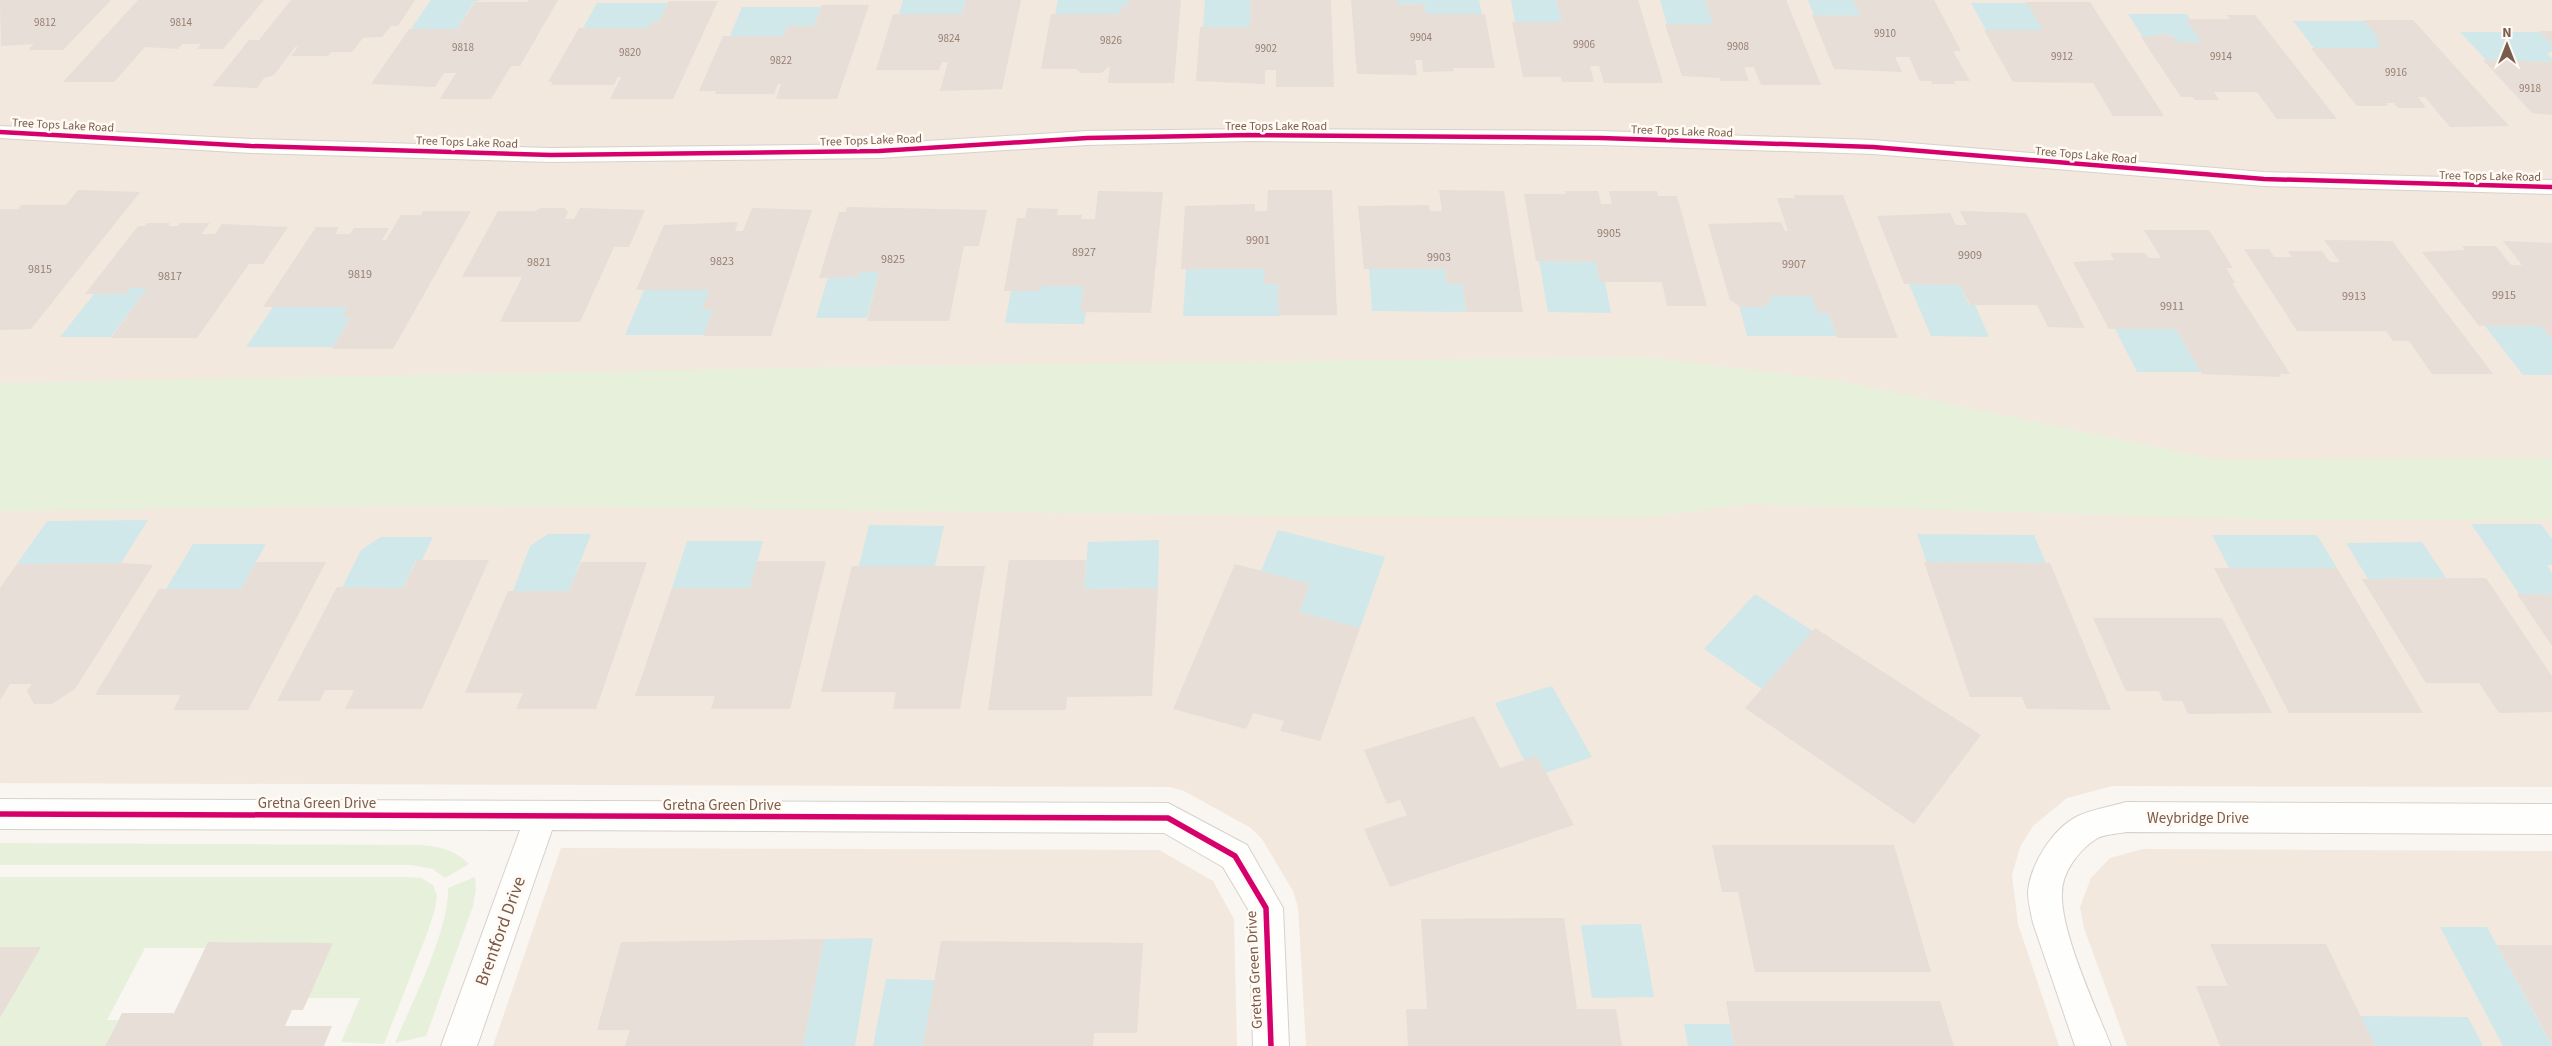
<svg xmlns="http://www.w3.org/2000/svg" width="2552" height="1046" viewBox="0 0 2552 1046" font-family="'Source Sans 3',sans-serif">
	<style>
		.residential { fill: #f2e8de }
		.green { fill: #e7f0db }
		.water { fill: #d0e8ea }
		.building { fill: #e6ded7 }
		.lines { fill: none; stroke-linecap: round; stroke-linejoin: round }
		.street-casing { stroke: #d7d1cb; stroke-width: 2 }
		.street { fill: #fefefd; fill-rule: evenodd }
		.cycleway-far1-casing { stroke: #fffaf3; stroke-width: 7 }
		.cycleway-casing { stroke: #fffaf3; stroke-width: 9 }
		.cycleway-far1 { stroke: #d6006c; stroke-width: 4.5 }
		.cycleway { stroke: #d6006c; stroke-width: 5.5 }
		.labels { text-anchor: middle; stroke-width: 5; stroke-linejoin: round; paint-order: stroke }
		.far-number-label { font-size: 11px; fill: #977e72 }
		.far-street-label { font-size: 12px; fill: #7a5c4d; stroke: #fffaf3 }
		.number-label { font-size: 12px; fill: #977e72 }
		.street-label { font-size: 15px; fill: #7a5c4d; stroke: #fffaf3 }
		.near-street-label { font-size: 18px; fill: #7a5c4d; stroke: #fffaf3 }
	</style>
	<rect width="100%" height="100%" fill="#f9f5f0"/>
	<g class="residential">
		<polygon points="0,0 2552,0 2552,787 2113,786 2067,798 2033,826 2020,847 2012,875 2018,924 2059,1046 1306,1046 1298,907 1293,891 1262,839 1251,828 1184,791 1170,787 0,783"/>
		<polygon points="561,848 1159,850 1213,881 1234,919 1237,1046 493,1046"/>
		<polygon points="2143,849 2552,851 2552,1046 2127,1046 2084,928 2080,907 2091,878 2110,858"/>
	</g>
	<g class="green">
		<polygon points="1643,357 1834,380 2219,460 2552,458 2552,520 2279,520 1747,504 1649,517 1309,516 430,505 0,511 0,383 890,366"/>
		<path d="M0 843 421 845C441 847 455 850 469 864L445 878 433 869 412 865H0Z"/>
		<polygon points="0,877 404,877 421,878 433,885 437,896 435,909 428,931 384,1044 341,1042 360,998 308,998 288,943 209,942 205,948 145,948 107,1020 118,1020 105,1046 0,1046 0,1018 40,947 0,947"/>
		<path d="M475 877 476 889 473 906 426 1036 395 1043C412 1002 449 931 448 888Z"/>
	</g>
	<g class="water">
		<polygon points="431,0 481,0 474,2 457,29 411,29"/>
		<polygon points="903,0 966,0 962,14 899,14"/>
		<polygon points="1058,0 1128,0 1127,7 1119,14 1055,14"/>
		<polygon points="1205,0 1251,0 1250,27 1203,27"/>
		<polygon points="1398,0 1479,0 1482,14 1426,14 1424,4 1398,5"/>
		<polygon points="1511,0 1556,0 1562,22 1515,22"/>
		<polygon points="1660,0 1705,0 1713,24 1667,24"/>
		<polygon points="1808,0 1853,0 1860,16 1814,15"/>
		<polygon points="597,3 668,3 659,22 651,22 648,28 583,28"/>
		<polygon points="1971,3 2027,3 2043,30 1986,30"/>
		<polygon points="742,7 821,7 814,26 787,26 783,36 730,36"/>
		<path d="M2128 14H2187L2202 42H2178C2168 28 2155 37 2143 37Z"/>
		<polygon points="2293,21 2364,21 2381,41 2376,41 2381,48 2314,48"/>
		<polygon points="2460,32 2540,32 2552,44 2552,52 2547,53 2552,58 2552,62 2486,60"/>
		<polygon points="1539,261 1596,262 1600,282 1605,282 1611,313 1548,312"/>
		<polygon points="1186,269 1265,269 1265,284 1278,284 1279,315 1282,316 1183,316"/>
		<polygon points="1369,269 1445,269 1447,284 1463,284 1466,312 1372,311"/>
		<polygon points="860,272 879,272 867,318 816,318 828,277 858,277"/>
		<polygon points="1909,284 1960,285 1969,305 1975,305 1989,337 1931,336"/>
		<polygon points="1041,286 1084,286 1081,312 1086,312 1084,324 1005,323 1011,291"/>
		<polygon points="130,288 147,288 111,337 60,337 94,294"/>
		<polygon points="644,290 709,290 713,310 704,335 625,335"/>
		<polygon points="1770,296 1812,296 1818,313 1829,313 1836,336 1747,336 1739,305 1763,307 1771,300"/>
		<polygon points="273,307 348,307 342,317 350,317 333,347 246,347"/>
		<polygon points="2485,326 2541,326 2552,340 2552,375 2523,375"/>
		<polygon points="2115,329 2176,329 2201,372 2137,372"/>
		<polygon points="148,520 121,563 17,564 47,521"/>
		<polygon points="2471,524 2541,524 2552,539 2552,565 2547,565 2552,573 2552,595 2520,595"/>
		<polygon points="869,525 944,526 935,566 859,566"/>
		<polygon points="1278,530 1385,557 1360,628 1299,612 1309,584 1261,571"/>
		<polygon points="548,534 591,534 569,591 513,591 530,546"/>
		<polygon points="1917,534 2034,535 2046,563 1927,563"/>
		<polygon points="2212,535 2317,535 2337,568 2229,568"/>
		<polygon points="381,537 433,537 422,560 416,560 403,588 342,588 361,550"/>
		<polygon points="1159,540 1158,588 1084,589 1088,542"/>
		<polygon points="687,541 763,541 750,588 672,588"/>
		<polygon points="2422,542 2446,578 2368,579 2346,543"/>
		<polygon points="193,544 266,544 241,589 166,589"/>
		<polygon points="1755,594 1813,631 1762,689 1704,649"/>
		<polygon points="1552,686 1592,757 1545,773 1537,757 1524,760 1495,703"/>
		<polygon points="1641,924 1654,997 1592,998 1581,925"/>
		<polygon points="2440,927 2487,927 2552,1046 2503,1046"/>
		<polygon points="873,938 855,1046 803,1046 824,939"/>
		<polygon points="886,979 935,980 923,1046 873,1046"/>
		<polygon points="2360,1016 2468,1017 2483,1046 2375,1046"/>
		<polygon points="1684,1024 1730,1024 1734,1046 1688,1046"/>
	</g>
	<g class="building">
		<polygon points="0,0 111,0 63,50 28,50 34,44 1,46"/>
		<polygon points="138,0 264,0 223,49 197,49 201,44 182,44 178,49 145,47 114,82 63,82"/>
		<polygon points="291,0 415,0 398,26 391,26 382,37 363,38 352,52 331,52 328,56 291,56 298,47 295,47 274,75 264,78 257,88 212,86 249,40 259,40"/>
		<polygon points="529,0 558,0 520,66 511,66 491,99 440,99 456,73 444,73 435,87 371,84 409,29 457,29 475,2 528,2"/>
		<polygon points="966,0 1021,0 1002,89 940,91 948,62 942,62 939,70 876,70 893,14 962,14"/>
		<polygon points="1128,0 1181,0 1174,83 1108,83 1110,66 1101,73 1081,73 1076,69 1041,69 1051,14 1119,14 1120,7 1127,7"/>
		<polygon points="1251,0 1331,0 1334,87 1276,87 1276,70 1265,70 1265,84 1196,81 1200,27 1250,27"/>
		<polygon points="1351,0 1398,0 1398,5 1424,4 1426,14 1485,14 1495,68 1453,68 1454,71 1423,72 1422,60 1415,60 1417,75 1357,74"/>
		<polygon points="1556,0 1638,0 1663,83 1604,83 1599,66 1590,66 1594,82 1562,82 1561,77 1523,77 1512,22 1562,22"/>
		<polygon points="1705,0 1786,0 1821,85 1761,85 1754,67 1744,67 1749,81 1721,81 1720,78 1682,76 1665,24 1713,24"/>
		<polygon points="1853,0 1934,0 1961,51 1953,51 1970,81 1954,81 1955,84 1932,84 1931,81 1920,81 1909,57 1895,57 1902,72 1834,69 1812,15 1860,16"/>
		<polygon points="669,1 718,1 673,99 610,99 621,77 618,77 614,85 551,85 552,82 548,82 579,28 648,28 651,22 659,22"/>
		<polygon points="2026,2 2090,2 2164,116 2113,116 2093,83 2013,82 1984,30 2043,30"/>
		<polygon points="822,5 869,5 837,99 776,99 781,84 778,84 774,94 715,94 716,91 699,91 723,36 783,36 787,26 814,26"/>
		<polygon points="2226,15 2255,15 2337,119 2277,119 2257,92 2214,92 2219,100 2195,100 2192,97 2181,97 2141,37 2165,34 2175,38 2178,42 2202,42 2185,19 2230,19"/>
		<polygon points="2363,20 2413,20 2509,126 2450,127 2425,97 2418,97 2426,108 2398,108 2394,103 2386,103 2388,106 2357,106 2311,48 2381,48 2375,41 2381,41"/>
		<polygon points="2539,31 2552,31 2552,44"/>
		<polygon points="2483,60 2552,62 2552,115 2532,113"/>
		<polygon points="78,190 140,192 31,329 0,330 0,209 18,209 21,205 66,205"/>
		<polygon points="1268,190 1332,190 1337,315 1279,315 1278,284 1264,284 1265,269 1181,269 1185,206 1255,204 1255,211 1267,211"/>
		<polygon points="1439,190 1504,191 1523,312 1466,312 1463,284 1447,284 1445,269 1364,269 1358,206 1429,205 1430,211 1442,211"/>
		<polygon points="1098,191 1163,192 1151,313 1080,312 1084,286 1041,286 1040,291 1004,291 1017,218 1025,218 1027,208 1058,209 1057,215 1082,215 1081,219 1095,219"/>
		<polygon points="1565,191 1598,191 1601,204 1612,204 1609,191 1657,191 1658,196 1677,196 1707,306 1667,306 1662,282 1600,282 1596,262 1536,261 1524,194 1566,194"/>
		<polygon points="1794,195 1843,195 1898,338 1837,338 1829,313 1818,313 1812,296 1770,296 1771,300 1763,307 1741,307 1730,300 1708,224 1781,222 1785,231 1788,231 1777,198 1795,198"/>
		<polygon points="847,207 987,210 979,246 964,246 949,321 867,321 879,272 860,272 858,277 819,278 839,212 846,212"/>
		<polygon points="541,208 565,208 568,212 565,219 574,219 580,208 645,210 629,247 614,247 580,322 500,322 522,277 462,277 498,211 534,211"/>
		<polygon points="752,208 812,210 771,336 703,336 713,310 702,310 709,290 636,290 664,225 738,222 735,231 743,231"/>
		<polygon points="423,211 471,211 393,349 332,349 350,317 342,317 348,307 263,307 316,227 339,227 335,234 350,234 354,228 389,228 382,240 386,240 401,215 421,215"/>
		<polygon points="1960,211 2026,213 2085,328 2048,327 2037,305 1970,305 1960,285 1904,284 1877,216 1950,213 1956,225 1967,225"/>
		<polygon points="147,223 170,223 168,226 178,226 180,223 210,223 201,234 215,234 222,224 288,227 263,264 249,264 197,338 111,338 147,288 130,288 126,294 85,294 138,226 145,226"/>
		<polygon points="2144,230 2209,230 2233,268 2226,268 2235,283 2232,283 2290,374 2280,374 2281,377 2202,374 2176,329 2109,329 2073,262 2114,260 2110,253 2145,253 2149,258 2161,258"/>
		<polygon points="2324,240 2392,241 2493,374 2432,374 2409,341 2393,341 2386,331 2297,331 2244,249 2269,249 2274,257 2292,257 2288,251 2322,251 2330,262 2340,262"/>
		<polygon points="2503,241 2552,243 2552,340 2541,326 2479,326 2422,252 2465,250 2462,246 2496,246 2511,265 2522,265"/>
		<polygon points="417,560 489,560 422,709 345,709 354,690 325,690 320,701 277,701 337,587 403,588"/>
		<polygon points="1009,560 1086,560 1084,589 1158,588 1152,696 1067,697 1066,710 988,710"/>
		<polygon points="757,561 826,561 790,709 711,709 715,696 635,696 672,588 750,588"/>
		<polygon points="256,562 326,562 248,710 173,710 181,695 95,695 159,589 241,589"/>
		<polygon points="581,562 647,562 596,709 516,709 523,693 465,693 508,591 569,591"/>
		<polygon points="1924,562 2050,563 2111,710 2027,709 2022,697 1970,697"/>
		<polygon points="121,563 153,565 75,689 52,704 34,704 27,691 32,684 10,684 0,700 0,588 17,564"/>
		<polygon points="1235,564 1310,584 1299,612 1360,628 1320,741 1280,731 1284,721 1253,713 1246,729 1173,709"/>
		<polygon points="852,566 985,566 960,709 893,709 896,692 821,692"/>
		<polygon points="2214,568 2337,568 2423,713 2289,713"/>
		<polygon points="2486,578 2552,676 2552,712 2499,713 2479,683 2426,683 2362,579"/>
		<polygon points="2517,594 2552,595 2552,646"/>
		<polygon points="2093,618 2222,618 2272,713 2188,714 2182,701 2163,701 2159,691 2126,691"/>
		<polygon points="1815,628 1981,735 1914,824 1745,708"/>
		<polygon points="1474,716 1500,768 1537,756 1574,825 1390,887 1364,829 1407,815 1400,800 1387,804 1364,750"/>
		<polygon points="1712,845 1894,845 1931,972 1755,972 1738,892 1722,892"/>
		<polygon points="1564,918 1577,1009 1616,1009 1622,1046 1408,1046 1406,1009 1427,1009 1421,919"/>
		<polygon points="824,939 803,1046 625,1046 630,1030 597,1030 621,942"/>
		<polygon points="941,941 1143,943 1137,1033 1094,1033 1093,1046 923,1046"/>
		<polygon points="208,942 333,943 303,1010 292,1010 285,1026 332,1026 324,1046 105,1046 122,1013 174,1013"/>
		<polygon points="2210,944 2326,944 2375,1046 2220,1046 2196,986 2228,986"/>
		<polygon points="2497,945 2552,945 2552,1045"/>
		<polygon points="0,947 41,947 0,1018"/>
		<polygon points="1726,1001 1940,1001 1954,1046 1734,1046"/>
	</g>
	<g class="lines">
		<defs>
			<g id="street">
				<polygon points="0,126 251,139 551,148 879,144 1087,131 1250,129 1601,131 1873,140 2264,172 2552,180 2552,194 2264,186 1873,154 1601,145 1250,141 1087,145 879,158 551,162 251,153 0,138"/>
				<polygon points="0,799 1168,803 1247,845 1283,908 1289,1046 1253,1046 1249,911 1223,867 1164,833 552,830 477,1046 441,1046 520,830 0,829"/>
				<path d="M2126 802 2552 804V834L2126 832C2117 834 2104 834 2096 839 2079 850 2062 872 2062 893 2060 931 2096 1008 2111 1046H2075L2033 923C2031 913 2028 902 2028 892 2030 865 2053 828 2078 816 2093 809 2110 807 2126 802Z"/>
			</g>
		</defs>
		<use href="#street" class="street-casing"/>
		<use href="#street" class="street"/>
		<defs>
			<polyline id="cycleway-far1" points="0,132 251,146 551,155 879,151 1087,138 1250,135 1601,138 1873,147 2264,179 2552,187"/>
			<polyline id="cycleway" points="0,814 1168,818 1235,856 1266,908 1271,1046"/>
		</defs>
		<use href="#cycleway-far1" class="cycleway-far1-casing"/>
		<use href="#cycleway" class="cycleway-casing"/>
		<use href="#cycleway-far1" class="cycleway-far1"/>
		<use href="#cycleway" class="cycleway"/>
	</g>
	<g class="labels">
		<g class="far-number-label">
			<text x="45" y="26">9812</text>
			<text x="181" y="26">9814</text>
			<text x="1885" y="37">9910</text>
			<text x="1421" y="41">9904</text>
			<text x="949" y="42">9824</text>
			<text x="1111" y="44">9826</text>
			<text x="1584" y="48">9906</text>
			<text x="1738" y="50">9908</text>
			<text x="463" y="51">9818</text>
			<text x="1266" y="52">9902</text>
			<text x="630" y="56">9820</text>
			<text x="2062" y="60">9912</text>
			<text x="2221" y="60">9914</text>
			<text x="781" y="64">9822</text>
			<text x="2396" y="76">9916</text>
			<text x="2530" y="92">9918</text>
		</g>
		<g class="far-street-label">
			<text transform="translate(63 125) rotate(3)" y="4">Tree Tops Lake Road</text>
			<text x="1276" y="130">Tree Tops Lake Road</text>
			<text transform="translate(1682 131) rotate(2)" y="4">Tree Tops Lake Road</text>
			<text transform="translate(871 140) rotate(-2)" y="4">Tree Tops Lake Road</text>
			<text transform="translate(467 142) rotate(2)" y="4">Tree Tops Lake Road</text>
			<text transform="translate(2086 155) rotate(5)" y="4">Tree Tops Lake Road</text>
			<text transform="translate(2490 176) rotate(1)" y="4">Tree Tops Lake Road</text>
		</g>
		<g class="number-label">
			<text x="1609" y="237">9905</text>
			<text x="1258" y="244">9901</text>
			<text x="1084" y="256">8927</text>
			<text x="1970" y="259">9909</text>
			<text x="1439" y="261">9903</text>
			<text x="893" y="263">9825</text>
			<text x="722" y="265">9823</text>
			<text x="539" y="266">9821</text>
			<text x="1794" y="268">9907</text>
			<text x="40" y="273">9815</text>
			<text x="360" y="278">9819</text>
			<text x="170" y="280">9817</text>
			<text x="2504" y="299">9915</text>
			<text x="2354" y="300">9913</text>
			<text x="2172" y="310">9911</text>
		</g>
		<g class="street-label">
			<text x="317" y="808">Gretna Green Drive</text>
			<text x="722" y="810">Gretna Green Drive</text>
			<text x="2198" y="823">Weybridge Drive</text>
			<text transform="translate(1254 970) rotate(-93)" y="5">Gretna Green Drive</text>
		</g>
		<g class="near-street-label">
			<text transform="translate(500 931) rotate(-70)" y="6">Brentford Drive</text>
		</g>
	</g>
	<g transform="translate(2507 45)" stroke="#fffaf3" stroke-width="4" paint-order="stroke">
	<path d="M0-4L9 19L0 12L-9 19Z" fill="#7a5c4d"/>
	<text y="-8" font-size="14" font-weight="bold" text-anchor="middle" fill="#7a5c4d">N</text>
	</g>
</svg>
